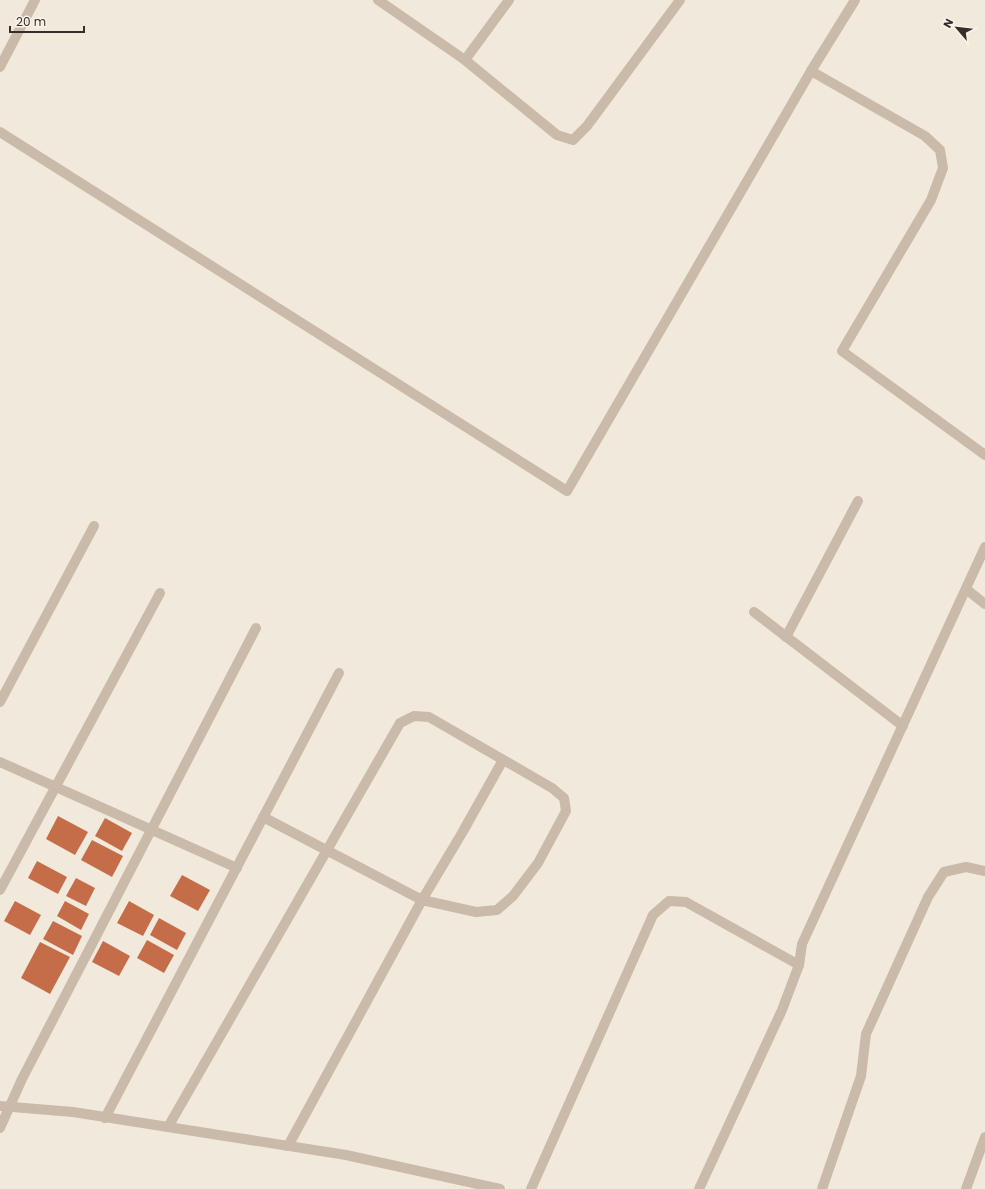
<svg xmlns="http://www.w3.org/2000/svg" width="985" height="1189" viewBox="0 0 985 1189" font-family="Poppins,sans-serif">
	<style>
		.building { fill: #c56d48 }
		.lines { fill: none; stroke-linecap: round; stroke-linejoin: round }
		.street { stroke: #cabaa9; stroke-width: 10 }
	</style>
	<rect width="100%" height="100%" fill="#f2e9dd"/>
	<g class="building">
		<polygon points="58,816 88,832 75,855 46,839"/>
		<polygon points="105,818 132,833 122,851 95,836"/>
		<polygon points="92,840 123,856 112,877 81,860"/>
		<polygon points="37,861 67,877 58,894 28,878"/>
		<polygon points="182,875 210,890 198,911 170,896"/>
		<polygon points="76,878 95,888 86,906 66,896"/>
		<polygon points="15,901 41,915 30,935 4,921"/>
		<polygon points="65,901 89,914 81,930 57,916"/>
		<polygon points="129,901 154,915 143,936 117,923"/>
		<polygon points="159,918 186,933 177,950 150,935"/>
		<polygon points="53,921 82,936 73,955 43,939"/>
		<polygon points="147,940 174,955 164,973 137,958"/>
		<polygon points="103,941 130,956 119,976 92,962"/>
		<polygon points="40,942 70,957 50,994 21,978"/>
	</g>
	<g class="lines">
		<g class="street">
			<polyline points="378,0 465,60 557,135 573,140 587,126 680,0"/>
			<polyline points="465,60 509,0"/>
			<polyline points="0,67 35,0"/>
			<polyline points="811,71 925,136 940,150 943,168 931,200 842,351 985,455"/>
			<polyline points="0,132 567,491 811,71 855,0"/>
			<polyline points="966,589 985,604"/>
			<polyline points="754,612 903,726"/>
			<polyline points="786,637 858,501"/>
			<polyline points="0,702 94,526"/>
			<polyline points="0,762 237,868"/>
			<polyline points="0,890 160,593"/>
			<polyline points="0,1106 73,1112 346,1155 500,1189"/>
			<polyline points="105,1118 339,673"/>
			<polyline points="168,1127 400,723 414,716 429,717 552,788 564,798 566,811 538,863 513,896 497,910 476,912 422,900 263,817"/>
			<polyline points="0,1128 22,1079 256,628"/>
			<polyline points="288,1146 422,900 462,833 503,760"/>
			<polyline points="531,1189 653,915 669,901 686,902 799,965"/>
			<polyline points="699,1189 782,1010 799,965 802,944 985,547"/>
			<polyline points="822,1189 861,1076 866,1034 928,897 944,872 966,867 985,871"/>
			<polyline points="966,1189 985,1137"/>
		</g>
	</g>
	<g transform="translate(957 28) rotate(298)" stroke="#faf3e9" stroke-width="3" paint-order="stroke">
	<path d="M0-3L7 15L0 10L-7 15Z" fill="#372e29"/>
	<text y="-6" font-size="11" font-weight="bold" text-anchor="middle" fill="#372e29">N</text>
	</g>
	<path d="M10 26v6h74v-6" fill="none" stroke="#372e29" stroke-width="2"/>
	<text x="16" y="26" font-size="12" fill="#372e29" stroke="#faf3e9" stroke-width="3" paint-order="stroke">20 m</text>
</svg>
